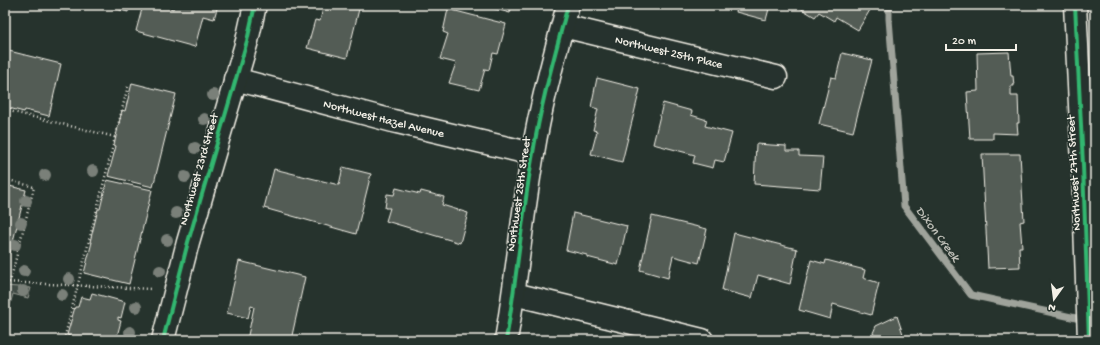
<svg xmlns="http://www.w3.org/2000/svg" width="1100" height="345" viewBox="0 0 1100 345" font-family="'Gochi Hand',sans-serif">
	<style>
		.green { fill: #414b45; stroke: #9a9e96 }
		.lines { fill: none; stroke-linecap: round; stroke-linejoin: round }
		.stream { stroke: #9fa39b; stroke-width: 7 }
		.building { fill: #525c55; stroke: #f4f1e8 }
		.street-casing { stroke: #f4f1e8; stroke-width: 25 }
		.path { stroke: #f4f1e8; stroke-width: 2.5; stroke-dasharray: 1 3; stroke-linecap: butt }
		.street { stroke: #26332d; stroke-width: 22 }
		.cycleway-casing { stroke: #26332d; stroke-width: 6 }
		.cycleway { stroke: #33b770; stroke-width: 4 }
		.tree { fill: #7a8079 }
		.labels { text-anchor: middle; stroke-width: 3.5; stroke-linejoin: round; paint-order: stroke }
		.street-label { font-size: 12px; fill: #f4f1e8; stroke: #26332d }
		.water-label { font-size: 13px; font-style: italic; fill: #bcbdb5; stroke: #26332d }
	</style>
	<rect width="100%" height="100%" fill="#26332d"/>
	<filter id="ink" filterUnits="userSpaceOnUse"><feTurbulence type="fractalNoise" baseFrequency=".025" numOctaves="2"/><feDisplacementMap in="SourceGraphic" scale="8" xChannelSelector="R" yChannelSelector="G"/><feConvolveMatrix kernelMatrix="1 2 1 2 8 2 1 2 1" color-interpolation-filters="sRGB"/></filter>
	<g filter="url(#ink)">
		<polygon class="green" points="5,286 31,288 28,298 13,294 5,323"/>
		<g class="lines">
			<polyline class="stream" points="889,5 889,19 904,206 971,295 1085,320"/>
		</g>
		<g class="building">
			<polygon points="101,5 129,5 128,12"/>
			<polygon points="143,5 170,5 170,8 173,9 174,5 218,5 214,19 203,16 195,47 136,31"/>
			<polygon points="328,5 360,5 347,58 307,48 315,20 320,21 323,8 327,9"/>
			<polygon points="481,5 512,5 510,13"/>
			<polygon points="738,5 770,5 766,20 736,12"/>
			<polygon points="795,5 873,5 858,30 836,17 834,21 819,12 815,17"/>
			<polygon points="448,9 506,24 498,54 493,53 489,70 485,69 479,90 449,83 456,63 440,59 448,34 443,32"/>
			<polygon points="5,50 61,64 49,116 25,110 24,112 5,107"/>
			<polygon points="1009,52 1011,76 1013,76 1014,86 1011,86 1011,96 1018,96 1019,123 1017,123 1018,134 993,133 993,139 970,139 967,92 978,91 977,53"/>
			<polygon points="842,53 872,60 853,132 819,124 831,77 836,78"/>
			<polygon points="597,78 640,89 622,162 591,154 597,131 593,130 598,109 591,107"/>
			<polygon points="132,83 176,94 153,187 108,176 116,146 114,145 122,110 125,111"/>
			<polygon points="663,103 692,111 691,115 707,120 705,126 732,133 724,162 715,160 713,168 693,163 695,155 653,144"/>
			<polygon points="756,144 786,146 786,151 799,151 799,156 823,157 820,189 754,184"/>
			<polygon points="982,154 1020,154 1024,221 1020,222 1022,247 1019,247 1020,267 988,268"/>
			<polygon points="343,167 371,174 356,234 264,208 274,169 339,185"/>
			<polygon points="107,180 152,190 129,284 84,273 92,242 90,242 98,209 100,209"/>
			<polygon points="5,185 26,190 10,253 7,252 5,259"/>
			<polygon points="396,188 420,194 421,191 444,197 442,205 468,213 460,243 386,221 390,208 385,208 387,194 394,195"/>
			<polygon points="573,213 627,226 618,265 587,257 587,255 566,250"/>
			<polygon points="652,216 707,229 699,263 673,256 668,278 640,270"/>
			<polygon points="734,233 797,249 790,284 758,275 752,298 722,290"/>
			<polygon points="811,260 825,264 826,260 865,270 863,278 879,283 871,315 833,304 830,319 799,310"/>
			<polygon points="239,261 305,277 291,340 247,340 254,307 251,306 248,318 227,313"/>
			<polygon points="92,293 125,302 121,318 118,317 118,320 121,321 116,340 69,340 70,336 67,335 75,307 78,307 81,297 90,299"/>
			<polygon points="897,316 905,340 870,340 869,339 875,337 873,333 876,326"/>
		</g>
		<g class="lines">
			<defs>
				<g id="street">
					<polyline points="1075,5 1083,165 1089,340"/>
					<path id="s1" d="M563 26 776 77"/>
					<path id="s2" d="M235 79 393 121 533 154"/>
					<polyline points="514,294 702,340"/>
					<polyline points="163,340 188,242 247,41 255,5"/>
					<path d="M506 340C517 278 522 215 533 153 541 103 555 54 568 5"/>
				</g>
			</defs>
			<use href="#street" class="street-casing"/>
			<g class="path">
				<polyline points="5,110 115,137"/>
				<polyline points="5,117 7,110"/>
				<polyline points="5,179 34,187 10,282"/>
				<polyline points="5,282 152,289"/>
				<polyline points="64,340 128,86"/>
			</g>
			<use href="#street" class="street"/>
			<defs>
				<g id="cycleway">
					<polyline points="1075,5 1083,165 1089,340"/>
					<polyline points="163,340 188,242 247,41 255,5"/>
					<path d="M506 340C517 278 522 215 533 153 541 103 555 54 568 5"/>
				</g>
			</defs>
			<use href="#cycleway" class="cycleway-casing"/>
			<use href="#cycleway" class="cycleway"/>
		</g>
		<g class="tree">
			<circle cx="213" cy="95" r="6"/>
			<circle cx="204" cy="119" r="6"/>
			<circle cx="195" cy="148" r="6"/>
			<circle cx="93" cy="171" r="6"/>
			<circle cx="45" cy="175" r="6"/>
			<circle cx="185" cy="177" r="6"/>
			<circle cx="26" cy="201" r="6"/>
			<circle cx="176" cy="213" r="6"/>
			<circle cx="21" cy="223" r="6"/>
			<circle cx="167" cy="240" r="6"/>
			<circle cx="15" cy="245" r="6"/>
			<circle cx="24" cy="271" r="6"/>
			<circle cx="160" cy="271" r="6"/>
			<circle cx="69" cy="279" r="6"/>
			<circle cx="23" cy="291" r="6"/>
			<circle cx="62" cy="295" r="6"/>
			<circle cx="136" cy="307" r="6"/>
			<circle cx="130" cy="332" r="6"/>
		</g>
	</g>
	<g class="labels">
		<g class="street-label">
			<text dy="4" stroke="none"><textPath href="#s1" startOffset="109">Northwest 25th Place</textPath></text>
			<text dy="4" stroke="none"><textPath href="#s2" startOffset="154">Northwest Hazel Avenue</textPath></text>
			<text transform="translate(198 169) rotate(-74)" y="4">Northwest 23rd Street</text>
			<text transform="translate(1073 173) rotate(-93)" y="4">Northwest 27th Street</text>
			<text transform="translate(518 194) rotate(-82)" y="4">Northwest 25th Street</text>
		</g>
		<g class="water-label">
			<text transform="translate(939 233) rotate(53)" y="5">Dixon Creek</text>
		</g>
	</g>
	<rect width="1100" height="345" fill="none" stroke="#26332d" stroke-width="20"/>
	<rect x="10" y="10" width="1080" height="325" fill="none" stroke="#f4f1e8" stroke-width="1.5" filter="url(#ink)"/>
	<g transform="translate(1054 299) rotate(194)" stroke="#26332d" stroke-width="3" paint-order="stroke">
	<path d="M0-3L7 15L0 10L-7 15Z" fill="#f4f1e8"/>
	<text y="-6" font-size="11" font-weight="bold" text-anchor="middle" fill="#f4f1e8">N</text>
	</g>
	<path d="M946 44v6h70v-6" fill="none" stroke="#f4f1e8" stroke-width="2"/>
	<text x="952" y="44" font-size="12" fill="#f4f1e8" stroke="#26332d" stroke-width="3" paint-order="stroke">20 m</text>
</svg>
